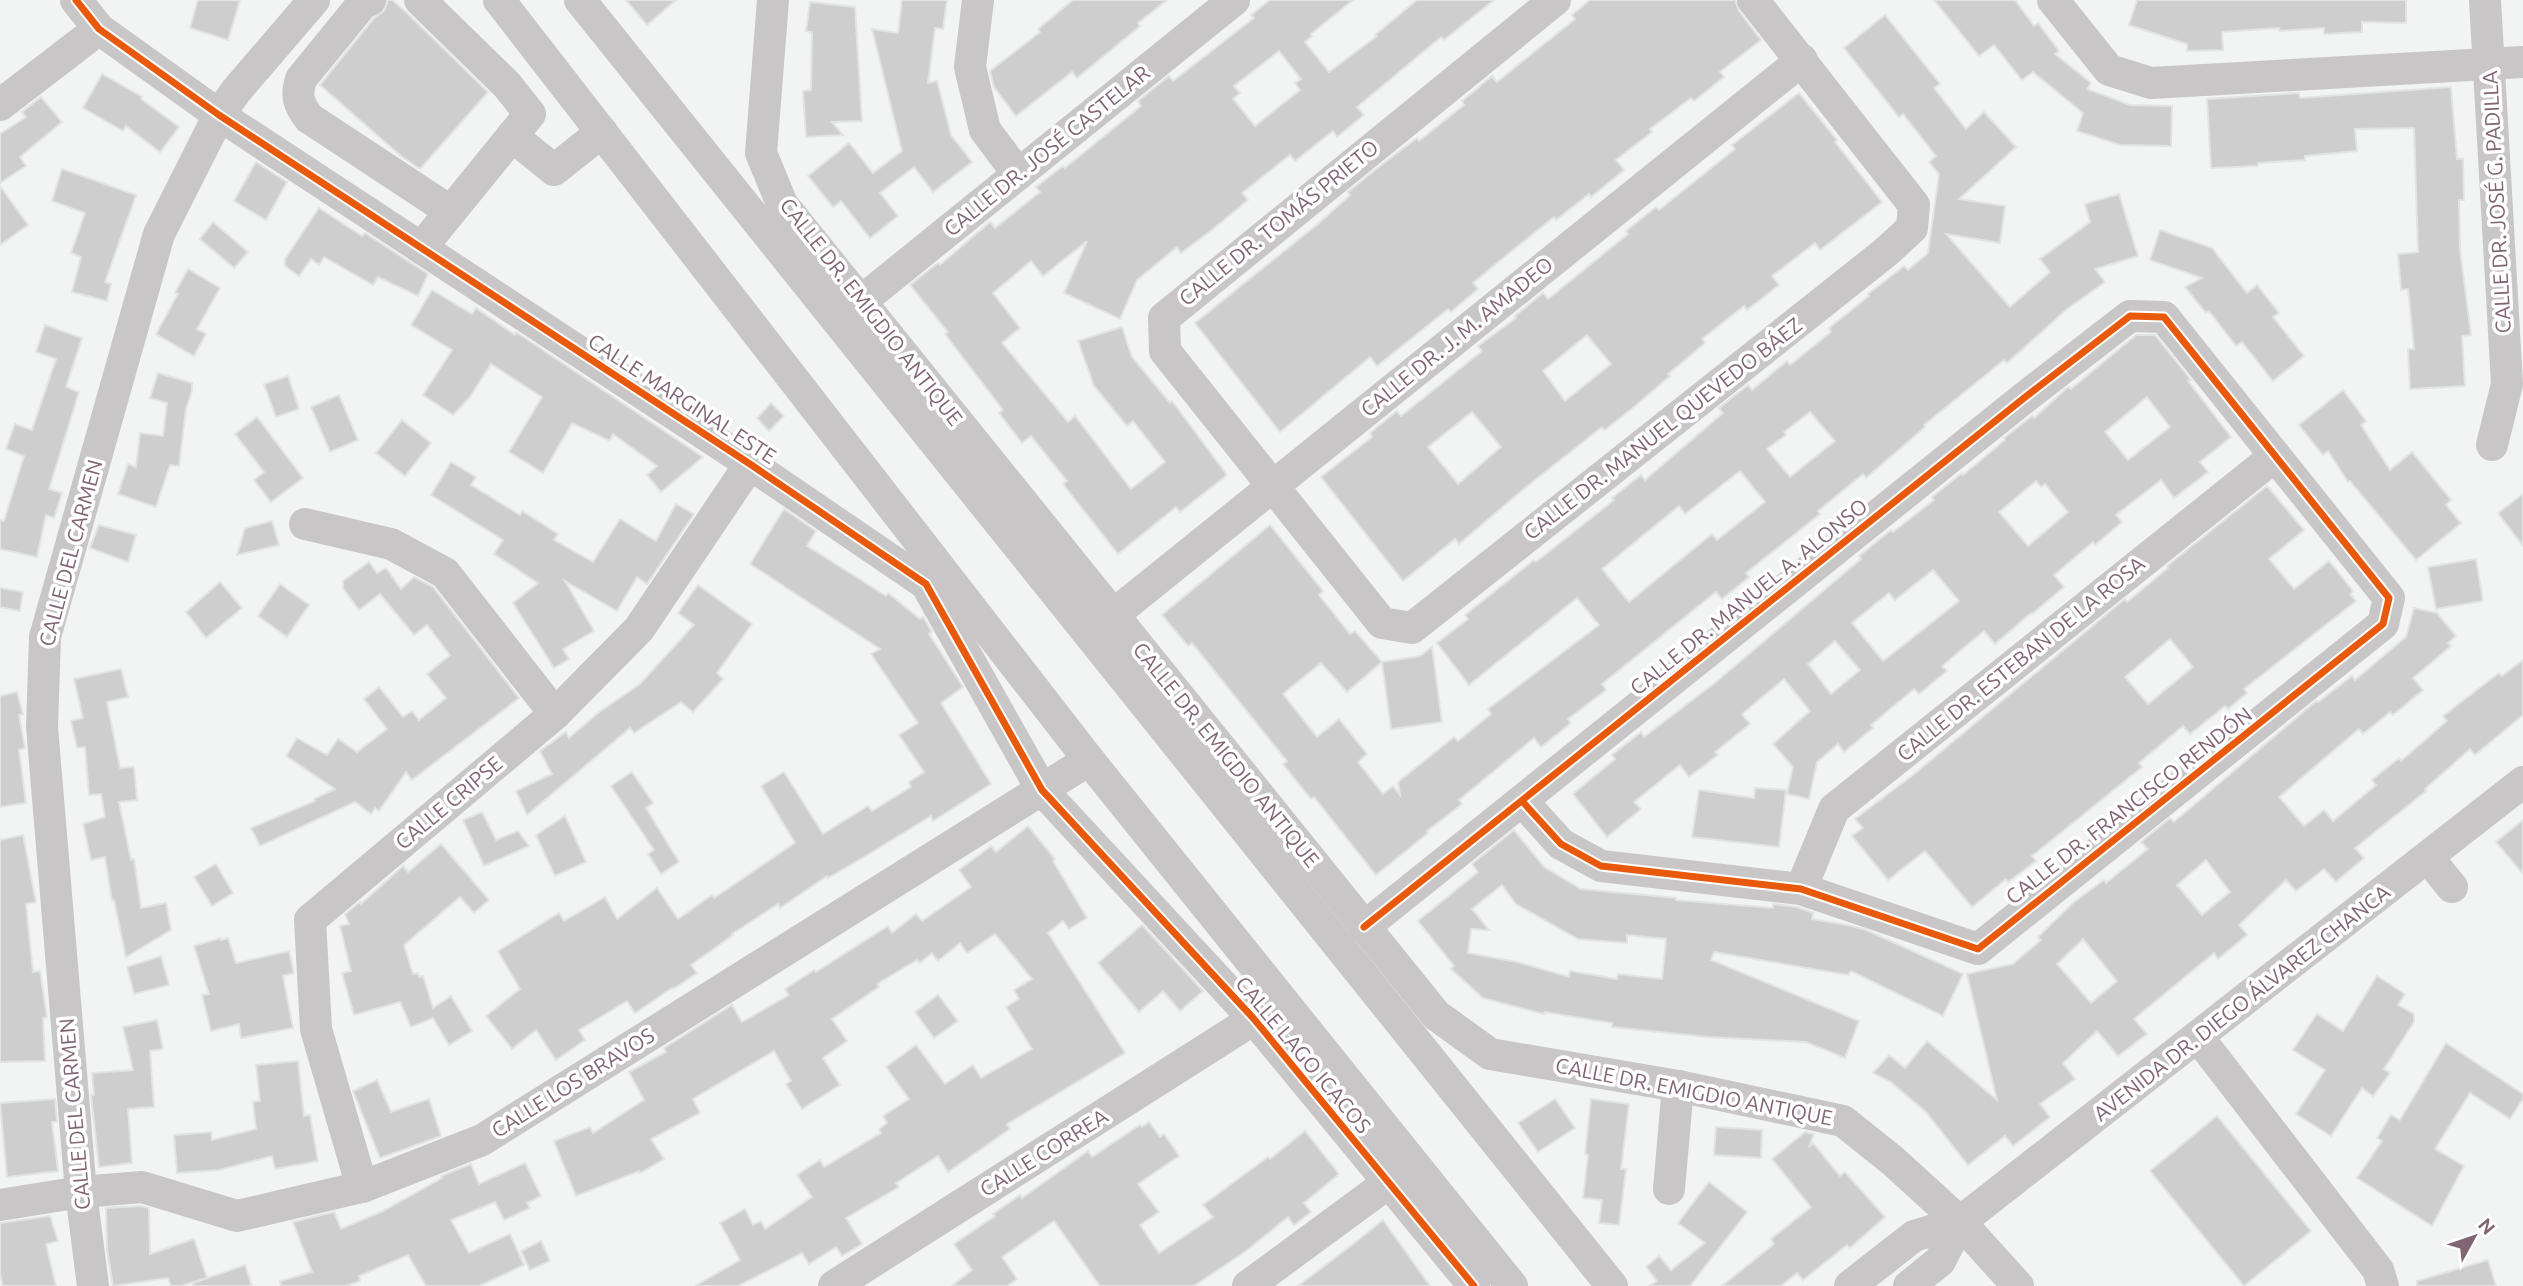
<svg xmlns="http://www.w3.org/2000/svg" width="2523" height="1286" viewBox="0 0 2523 1286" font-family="Ubuntu,sans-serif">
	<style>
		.building { fill: #cfcecf; stroke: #e2e3e3; stroke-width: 2; fill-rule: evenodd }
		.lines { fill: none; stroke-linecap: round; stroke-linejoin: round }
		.minor { stroke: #c8c6c7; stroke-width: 32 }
		.cycleway-casing { stroke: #fff; stroke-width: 11 }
		.cycleway { stroke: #e8590c; stroke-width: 7 }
		.labels { text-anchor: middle; stroke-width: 7; stroke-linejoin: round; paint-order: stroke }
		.street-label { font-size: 21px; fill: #816575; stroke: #fff }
	</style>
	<rect width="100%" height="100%" fill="#f2f4f4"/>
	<g class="building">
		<polygon points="198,0 240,0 228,40 190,28"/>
		<polygon points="388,0 392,0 407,13 488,92 420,169 401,156 320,85 374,18 384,11"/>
		<polygon points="626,0 676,0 647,25"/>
		<polygon points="902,0 947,0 943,29 935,28 928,83 937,81 951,135 972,162 933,192 914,167 880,193 898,216 870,238 841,201 833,207 808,176 849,143 873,173 902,151 872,29 898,33"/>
		<polygon points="1073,0 1167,0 1138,23 1140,26 1077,78 1072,72 1016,116 994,87 990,71 1040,32 1038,29"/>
		<path d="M1270 0H1353L1311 34 1312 36 1305 42 1329 72 1377 36 1375 35 1417 0H1494L1444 40 1441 37 1357 107 1364 115 1337 137 1333 131 1295 161 1290 155 1242 193 1248 200 1213 229 1181 253 1177 247 1137 280 1120 319 1064 293 1087 241 1043 276 1031 261 993 293 1020 328 1002 343 1068 422 1075 416 1131 489 1165 462 1133 421 1127 426 1094 386 1078 341 1122 327 1132 357 1170 403 1172 401 1227 475 1180 512 1176 507 1118 554 1063 484 1067 481 1031 436 1022 443 999 413 1003 410 945 334 948 332 910 285 938 263 940 265 990 222 995 228 1040 192 1036 187 1063 166 1065 168 1141 106 1138 101 1169 76 1173 81 1254 18 1251 15ZM1279 51 1301 79 1295 83 1300 90 1255 126 1233 99 1240 93 1234 86Z"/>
		<polygon points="1590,0 1735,0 1739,11 1761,40 1720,72 1724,77 1694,101 1691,98 1650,129 1652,132 1616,160 1624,170 1591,197 1589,194 1556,220 1554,217 1503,258 1473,283 1478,289 1451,312 1448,309 1377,366 1370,357 1280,432 1195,323 1319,223 1350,195 1348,192 1380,166 1417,138 1419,141 1464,105 1462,101 1492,76 1497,82 1575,19 1572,15"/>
		<polygon points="1934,0 2015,0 2034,26 2038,23 2059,51 2055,54 2091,83 2087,89 2130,105 2172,106 2171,146 2120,145 2077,131 2083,113 2033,72 2022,80 1994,45 1979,56"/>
		<polygon points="2137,0 2406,0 2406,23 2362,22 2362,32 2324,34 2324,28 2280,31 2279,28 2222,32 2223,50 2187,51 2187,44 2129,25"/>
		<polygon points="810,2 855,7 862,121 832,122 843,135 806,137 803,91 811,90 812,32 806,31"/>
		<path d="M1885 15 1940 84 1934 88 1966 129 1984 112 2016 147 1959 199 2005 206 2000 243 1946 234 2010 307 2050 272 2040 259 2090 222 2085 204 2119 194 2138 256 2095 269 2105 282 2067 309 2007 363 2004 360 1924 425 1925 427 1866 478 1863 474 1818 511 1820 514 1746 573 1749 577 1722 599 1716 592 1602 684 1606 690 1568 719 1571 723 1541 747 1534 738 1459 800 1462 804 1427 831 1428 833 1376 875 1314 797 1311 799 1283 764 1287 761 1192 643 1188 646 1162 615 1270 525 1323 591 1319 595 1350 634 1355 631 1382 662 1347 692 1321 663 1283 694 1317 737 1339 719 1367 754 1358 762 1383 794 1393 786 1400 795 1398 782 1454 737 1458 741 1491 714 1488 709 1599 625 1577 598 1469 685 1437 643 1468 619 1465 615 1534 560 1536 562 1614 500 1612 498 1641 475 1645 480 1723 413 1719 408 1748 385 1752 390 1787 361 1790 365 1831 332 1829 328 1869 296 1868 294 1904 266 1908 270 1928 253 1939 174 1929 162 1936 156 1903 114 1899 117 1844 48ZM1810 412 1835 441 1790 477 1767 449 1786 435 1784 432ZM1740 471 1765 502 1717 540 1712 534 1629 602 1602 569 1679 506 1685 514Z"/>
		<polygon points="102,74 142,97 141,99 179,127 160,152 126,126 123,131 83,108"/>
		<polygon points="2451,87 2457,159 2463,159 2464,200 2459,200 2460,250 2471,335 2462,336 2465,386 2410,389 2408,349 2414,349 2408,289 2401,290 2398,254 2418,252 2414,128 2355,129 2357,151 2305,156 2305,160 2258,163 2258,166 2211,168 2207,99 2299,93 2300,98"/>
		<path d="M1799 93 1837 140 1835 142 1882 202 1820 250 1815 243 1772 276 1779 285 1747 310 1744 306 1702 339 1705 343 1668 374 1670 376 1635 406 1605 430 1602 427 1526 487 1459 544 1455 539 1403 581 1321 477 1372 437 1370 433 1397 411 1401 416 1446 380 1482 351 1478 346 1516 318 1515 316 1543 293 1548 299 1628 234 1626 231 1656 207 1659 210 1735 149 1732 145ZM1587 335 1611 364 1565 401 1543 371ZM1472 412 1501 447 1458 484 1428 447Z"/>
		<polygon points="41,97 62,122 20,157 26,166 0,183 0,134 26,117 22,112"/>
		<polygon points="256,162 287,182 266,220 234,201"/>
		<polygon points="62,169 136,195 105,282 111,284 107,301 72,292 81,257 71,253 85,213 52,201"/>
		<polygon points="0,186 28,225 0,245"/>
		<polygon points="319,208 362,236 365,233 428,274 418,296 378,277 373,285 324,257 319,265 311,259 299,276 285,266 285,259"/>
		<polygon points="213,222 248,252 234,268 200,239"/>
		<polygon points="2160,230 2212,248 2247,293 2257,285 2279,313 2273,317 2304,356 2273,381 2242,342 2236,346 2209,311 2206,313 2185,287 2202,278 2150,260"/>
		<polygon points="188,269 220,288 197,329 206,334 194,356 156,334 178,294 175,293"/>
		<polygon points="432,290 472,314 476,308 515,335 516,332 703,457 661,492 647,475 657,466 613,434 610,441 572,423 543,473 509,452 542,397 491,364 470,397 453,415 423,395 452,350 411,325"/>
		<polygon points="45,325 82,338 66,387 79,392 49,489 62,493 54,518 46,515 37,557 0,549 0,520 4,521 24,456 6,449 15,424 32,430 56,359 36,352"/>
		<path d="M2136 335H2155L2191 380 2188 381 2231 437 2200 462 2208 472 2174 498 2161 480 2116 515 2122 522 2095 545 2093 542 2054 575 2064 587 2032 614 2031 613 1995 644 1984 631 1942 666 1947 671 1919 694 1914 689 1871 725 1873 728 1844 752 1838 744 1817 762 1809 799 1787 794 1793 767 1773 744 1810 711 1784 679 1742 714 1750 724 1715 752 1718 755 1689 777 1680 765 1634 802 1641 809 1607 837 1573 794 1615 759 1612 755 1641 732 1644 737 1716 682 1861 559 1859 556 1891 530 1893 532 1934 500 1932 497 1962 473 1963 475 2005 440 2004 438 2032 416 2034 418 2068 387 2071 389ZM2147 397 2170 427 2128 460 2105 432ZM2036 481 2041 487 2045 484 2068 512 2028 546 1999 512ZM1933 570 1959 601 1883 661 1852 623 1889 593 1895 600ZM1835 641 1860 670 1831 694 1808 664Z"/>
		<polygon points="158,373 192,383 192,391 186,409 179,466 170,465 156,507 118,494 128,464 136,467 140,433 163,436 167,403 150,398"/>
		<polygon points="288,376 299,409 276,417 264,384"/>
		<polygon points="2343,390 2366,421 2361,425 2390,470 2412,452 2451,500 2446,505 2461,523 2416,560 2350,481 2348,482 2328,451 2323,455 2299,425"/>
		<polygon points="339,395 358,440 330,452 311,407"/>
		<polygon points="771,403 784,416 769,431 757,418"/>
		<polygon points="257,417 303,478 271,502 254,480 264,472 235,434"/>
		<polygon points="402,420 431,443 405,476 376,453"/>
		<polygon points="451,462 476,477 471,485 520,515 522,511 558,534 554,540 593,562 620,519 656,541 676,504 694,514 647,584 637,577 617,611 565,581 594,631 563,649 569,659 554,668 513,603 538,583 494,554 503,540 431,495"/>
		<path d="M2267 486 2304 530 2269 559 2294 589 2329 561 2353 591 2350 594 2356 601 2244 689 2247 693 2228 709 2225 706 2190 734 2183 726 2139 763 2142 767 2032 856 2036 861 2008 882 2006 879 1972 907 1925 851 1888 880 1852 836 1863 828 1855 819 1913 775 2125 599 2127 602 2168 568 2167 566ZM2170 639 2193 667 2148 704 2125 677Z"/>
		<polygon points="2523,494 2523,546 2498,513"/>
		<polygon points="784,509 816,531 807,546 886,596 888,593 920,619 923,617 932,632 929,634 963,687 941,703 991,784 933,821 931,816 864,857 828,878 827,876 780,908 778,904 732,934 733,935 691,965 697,973 673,989 672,988 635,1013 627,1001 579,1030 585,1040 556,1060 536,1030 512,1049 486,1016 520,989 498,951 559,913 564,921 605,897 617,919 657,888 678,919 712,895 714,898 795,843 761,786 784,772 823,834 868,806 872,811 911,787 909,782 924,772 899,735 918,723 871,654 880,649 750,564"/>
		<polygon points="272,521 279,545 237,555 245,528"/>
		<polygon points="99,525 136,535 128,562 90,548"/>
		<polygon points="2476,559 2483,601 2436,609 2428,567"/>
		<polygon points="369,562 377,573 386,568 401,589 414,577 433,587 519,698 412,780 406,772 379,811 375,808 371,814 355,802 260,846 251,828 315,801 314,799 335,789 286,756 297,738 327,755 338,739 357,752 387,729 364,699 379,687 403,717 412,711 419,720 446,698 427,674 450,655 427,625 414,635 380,594 359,610 343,588 343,581"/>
		<polygon points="220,582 242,608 206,638 186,612"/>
		<polygon points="280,584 309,605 287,637 258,616"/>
		<polygon points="698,585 752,624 717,673 723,679 693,712 681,702 634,733 630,728 527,815 516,791 552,774 540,751 566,732 569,738 598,713 640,684 694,625 678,613"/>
		<polygon points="0,588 23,592 20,611 0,607"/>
		<path d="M2414 608 2437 613 2456 636 2448 643 2451 646 2413 678 2423 690 2393 715 2390 712 2363 734 2359 729 2279 797 2304 826 2324 810 2333 821 2376 785 2372 780 2399 758 2401 761 2447 721 2443 716 2499 673 2502 676 2523 660V715L2475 755 2470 749 2425 789 2426 791 2355 848 2364 858 2336 882 2324 869 2296 891 2286 880 2239 925 2247 935 2218 959 2214 953 2134 1019 2147 1034 2118 1056 2097 1031 2063 1063 2075 1079 2040 1104 2050 1117 2013 1146 2005 1136 1968 1165 1926 1112 1891 1082 1873 1073 1889 1055 1905 1068 1927 1041 1997 1100 1967 974 2013 964 2041 940 2038 937 2074 902 2104 880 2106 883 2148 849 2141 842 2170 818 2174 822 2316 701 2318 702 2352 676 2355 680 2406 637ZM2206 860 2230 892 2202 915 2177 885ZM2083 939 2117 981 2091 1003 2057 964Z"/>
		<polygon points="1432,647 1442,722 1391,729 1382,662 1420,656"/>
		<polygon points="121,669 128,697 107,702 120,768 134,767 137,800 119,802 131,860 134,859 141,908 166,903 171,930 126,957 114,900 112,901 105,857 91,860 83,824 105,817 101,794 89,795 85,747 77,748 71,721 83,718 74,679"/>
		<polygon points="17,692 23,714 19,715 25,748 19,750 26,803 0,807 0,696"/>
		<polygon points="632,772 653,803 646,808 679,862 661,874 648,854 654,850 611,786"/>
		<polygon points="1755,788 1786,790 1779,847 1692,837 1699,790 1754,798"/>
		<polygon points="482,812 496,840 518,831 529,846 484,866 463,820"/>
		<polygon points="565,816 586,862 555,876 536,835"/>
		<polygon points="2523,820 2523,874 2496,842"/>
		<polygon points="1028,826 1055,859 1053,861 1087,918 1069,929 1063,921 1048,933 1125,1053 1007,1124 1010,1129 948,1172 938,1156 896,1183 899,1187 846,1218 862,1244 842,1256 836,1247 809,1264 802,1253 738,1286 695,1286 740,1260 720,1223 745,1209 753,1225 761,1221 765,1229 812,1197 797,1175 820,1160 824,1167 881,1133 879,1129 887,1123 883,1116 909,1099 886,1067 916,1045 945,1084 973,1065 981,1078 1032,1049 1006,1007 1019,999 1014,990 1032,979 995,934 967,953 960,943 938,961 932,953 920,963 917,960 877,984 879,987 832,1019 847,1041 823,1058 840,1085 802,1109 786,1084 791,1081 774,1051 693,1099 700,1113 651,1139 664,1159 640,1173 639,1171 576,1196 554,1141 590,1127 593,1133 644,1100 629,1072 666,1052 664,1048 732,1005 742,1022 789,995 785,989 814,970 816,972 888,926 892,933 916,914 922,921 971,887 959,870 991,846 996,852"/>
		<path d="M1514 830 1544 867 1581 889 1676 898V900L1773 908V904L1797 907 1813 913 1812 919 1852 926 1866 930 1963 974 1943 1016 1851 971 1848 975 1714 952 1711 960 1859 1021 1845 1058 1806 1042 1707 1037 1612 1027V1023L1545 1012 1544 1014 1483 998 1451 969 1454 966 1418 921 1478 872 1472 864ZM1502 885 1516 904 1578 939 1627 943V935L1666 939 1662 979 1618 974 1617 979 1570 971 1569 977 1517 962 1468 953 1471 929 1489 930 1472 909Z"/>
		<polygon points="23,835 36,902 26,904 33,972 40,971 47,1017 43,1018 45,1061 0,1062 0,840"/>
		<polygon points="441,844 489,900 474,913 460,897 404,945 413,974 418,973 419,977 423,976 433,1008 451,996 472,1031 449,1045 433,1018 411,1027 400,1002 354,1015 342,973 351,971 340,926 349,924 345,914 360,902 361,904 403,866 408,872"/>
		<polygon points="216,864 233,893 212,906 194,877"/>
		<polygon points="1142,925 1203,991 1180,1011 1163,991 1139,1012 1098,963"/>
		<polygon points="221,938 221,940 228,938 236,963 289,951 294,973 283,976 293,1028 241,1038 239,1024 211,1031 202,995 209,994 194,946"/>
		<polygon points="161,956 169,985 134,994 127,967"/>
		<polygon points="2377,976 2405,994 2398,1005 2414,1014 2414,1022 2384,1069 2390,1073 2373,1096 2362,1088 2331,1136 2296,1114 2325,1070 2293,1050 2317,1014 2343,1031"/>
		<polygon points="938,995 958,1021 934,1038 915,1012"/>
		<polygon points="157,1020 163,1049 150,1051 154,1107 128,1109 132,1163 99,1167 91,1095 94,1095 92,1073 133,1070 123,1027"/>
		<polygon points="2446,1043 2523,1094 2523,1099 2510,1119 2470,1093 2435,1149 2464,1166 2432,1226 2357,1178 2382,1141 2377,1138 2391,1115 2400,1120"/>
		<polygon points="298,1061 304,1116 310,1115 318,1161 275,1169 272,1156 219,1170 177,1173 174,1135 211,1132 212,1140 256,1129 253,1102 260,1101 256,1065"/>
		<polygon points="377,1080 391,1112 429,1099 441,1136 380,1158 353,1091"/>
		<polygon points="55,1099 57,1122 52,1122 58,1171 7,1177 0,1103"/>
		<polygon points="1555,1099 1575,1128 1538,1152 1518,1123"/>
		<polygon points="1591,1099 1629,1104 1621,1169 1626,1169 1619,1225 1599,1223 1602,1200 1583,1198 1588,1155 1585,1154"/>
		<polygon points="2217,1116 2311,1231 2244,1286 2150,1171"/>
		<polygon points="1149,1122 1160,1137 1164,1134 1179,1156 1138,1184 1159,1212 1140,1225 1159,1253 1213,1217 1203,1205 1268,1157 1270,1159 1305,1131 1339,1174 1304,1203 1311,1212 1294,1225 1288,1217 1246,1251 1194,1286 1100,1286 1054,1221 1002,1257 1017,1279 1007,1286 952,1286 972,1270 954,1244 995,1216 993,1214 1020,1195 1022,1198 1088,1151 1092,1157 1140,1125 1142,1127"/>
		<polygon points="1716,1127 1762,1130 1761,1158 1714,1155"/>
		<polygon points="1805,1132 1814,1134 1809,1147 1813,1143 1840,1176 1845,1172 1885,1217 1850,1248 1847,1245 1803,1280 1797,1273 1781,1286 1722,1286 1774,1244 1771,1239 1811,1207 1772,1159"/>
		<polygon points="525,1163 541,1196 527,1203 530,1208 504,1220 495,1202 451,1220 469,1253 510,1234 524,1265 479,1286 426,1286 408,1255 359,1276 360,1281 346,1286 281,1286 280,1281 312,1272 293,1222 334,1212 341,1229 383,1211 442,1178 441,1176 471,1164 479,1184"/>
		<polygon points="1709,1182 1747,1212 1690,1286 1650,1286 1657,1281 1646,1267 1659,1256 1671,1270 1705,1243 1678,1223"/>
		<polygon points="140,1206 149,1208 150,1254 194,1239 207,1278 181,1286 171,1286 168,1278 113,1286 107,1250 106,1208"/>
		<polygon points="50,1216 58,1241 46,1244 56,1286 3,1286 0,1273 0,1223"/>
		<polygon points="1383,1220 1430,1286 1298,1286 1352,1245"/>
		<polygon points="541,1241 550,1261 530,1270 521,1251"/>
		<polygon points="2488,1260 2496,1286 2417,1286 2417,1281"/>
		<polygon points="245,1265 252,1286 193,1286 193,1283"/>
	</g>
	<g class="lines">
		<g class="minor">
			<polyline points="76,0 99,29 219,115 750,464 926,584 1042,790 1254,1019 1474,1286"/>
			<path d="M370 0 363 3 301 79C296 95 298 104 309 118L450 211"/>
			<polyline points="420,0 507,85 530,114 421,248"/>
			<polyline points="499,0 1089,760 1512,1286"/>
			<polyline points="580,0 1612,1286"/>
			<polyline points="773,0 761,153 782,204 1436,1015 1490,1054 1678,1086 1843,1121 1893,1161 1960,1222 2018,1286"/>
			<polyline points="978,0 970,67 985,130 1018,174"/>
			<polyline points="1555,0 1164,318 1165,351 1382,623 1412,628 1886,252 1912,228 1914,205 1753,0"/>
			<polyline points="2053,0 2109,70 2151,83 2523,62"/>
			<polyline points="2485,0 2507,384 2492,445"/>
			<polyline points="0,105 99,29"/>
			<polyline points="512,136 554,170 602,132"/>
			<polyline points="860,302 1234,0"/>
			<polyline points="305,524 391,544 445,573 555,714"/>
			<polyline points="1113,615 1802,60"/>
			<polyline points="2428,858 2452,887"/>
			<polyline points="1801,889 1834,809 2275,456"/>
			<polyline points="1364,927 2024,398 2130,316 2164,317 2389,598 2383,624 1978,949 1801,889 1601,866 1561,844 1522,801"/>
			<polyline points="2198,1037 2378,1270 2383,1286"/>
			<polyline points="362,1187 316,1029 310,920 555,714 639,629 750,464"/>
			<polyline points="1669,1189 1678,1086"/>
			<polyline points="0,1205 81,1192 142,1187 237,1216 362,1187 482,1140 1089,760"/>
			<polyline points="93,1286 81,1192 42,727 45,637 159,234 219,115 236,91 314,0"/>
			<polyline points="834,1286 1254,1019"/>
			<polyline points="1248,1286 1388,1183"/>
			<polyline points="1850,1286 1914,1236 1960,1222 2523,782"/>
			<polyline points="1909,1286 1940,1261 1960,1222"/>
		</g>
		<defs>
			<g id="cycleway">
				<polyline points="76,0 99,29 219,115 750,464 926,584 1042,790 1254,1019 1474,1286"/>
				<polyline points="1364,927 2024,398 2130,316 2164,317 2389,598 2383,624 1978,949 1801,889 1601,866 1561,844 1522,801"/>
			</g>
		</defs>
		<use href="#cycleway" class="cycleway-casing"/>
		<use href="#cycleway" class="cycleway"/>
	</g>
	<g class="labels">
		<g class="street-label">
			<text transform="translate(1047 151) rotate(-39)" y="7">CALLE DR. JOSÉ CASTELAR</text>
			<text transform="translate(2497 202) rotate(-93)" y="7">CALLE DR. JOSÉ G. PADILLA</text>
			<text transform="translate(1279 223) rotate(-39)" y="7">CALLE DR. TOMÁS PRIETO</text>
			<text transform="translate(871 312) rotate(52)" y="7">CALLE DR. EMIGDIO ANTIQUE</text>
			<text transform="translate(1457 337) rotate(-39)" y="7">CALLE DR. J. M. AMADEO</text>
			<text transform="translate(682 399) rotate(33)" y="7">CALLE MARGINAL ESTE</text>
			<text transform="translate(1663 429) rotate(-38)" y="7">CALLE DR. MANUEL QUEVEDO BÁEZ</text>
			<text transform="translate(71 553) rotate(-75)" y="7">CALLE DEL CARMEN</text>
			<text transform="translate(1749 597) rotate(-39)" y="7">CALLE DR. MANUEL A. ALONSO</text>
			<text transform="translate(2021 659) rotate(-39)" y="7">CALLE DR. ESTEBAN DE LA ROSA</text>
			<text transform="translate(1226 755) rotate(51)" y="7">CALLE DR. EMIGDIO ANTIQUE</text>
			<text transform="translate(449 803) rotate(-40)" y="7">CALLE CRIPSE</text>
			<text transform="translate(2129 806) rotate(-38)" y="7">CALLE DR. FRANCISCO RENDÓN</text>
			<text transform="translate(2242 1003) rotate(-38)" y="7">AVENIDA DR. DIEGO ÁLVAREZ CHANCA</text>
			<text transform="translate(1303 1055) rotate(50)" y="7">CALLE LAGO ICACOS</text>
			<text transform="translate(573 1083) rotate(-32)" y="7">CALLE LOS BRAVOS</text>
			<text transform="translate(1694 1092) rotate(11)" y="7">CALLE DR. EMIGDIO ANTIQUE</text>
			<text transform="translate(75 1114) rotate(-95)" y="7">CALLE DEL CARMEN</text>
			<text transform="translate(1044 1153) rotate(-32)" y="7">CALLE CORREA</text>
		</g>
	</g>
	<g transform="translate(2474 1237) rotate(50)" stroke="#ffffff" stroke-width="5" paint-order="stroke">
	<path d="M0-5L12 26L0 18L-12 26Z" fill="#816575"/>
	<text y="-10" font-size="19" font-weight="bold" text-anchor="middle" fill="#816575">N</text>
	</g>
</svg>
